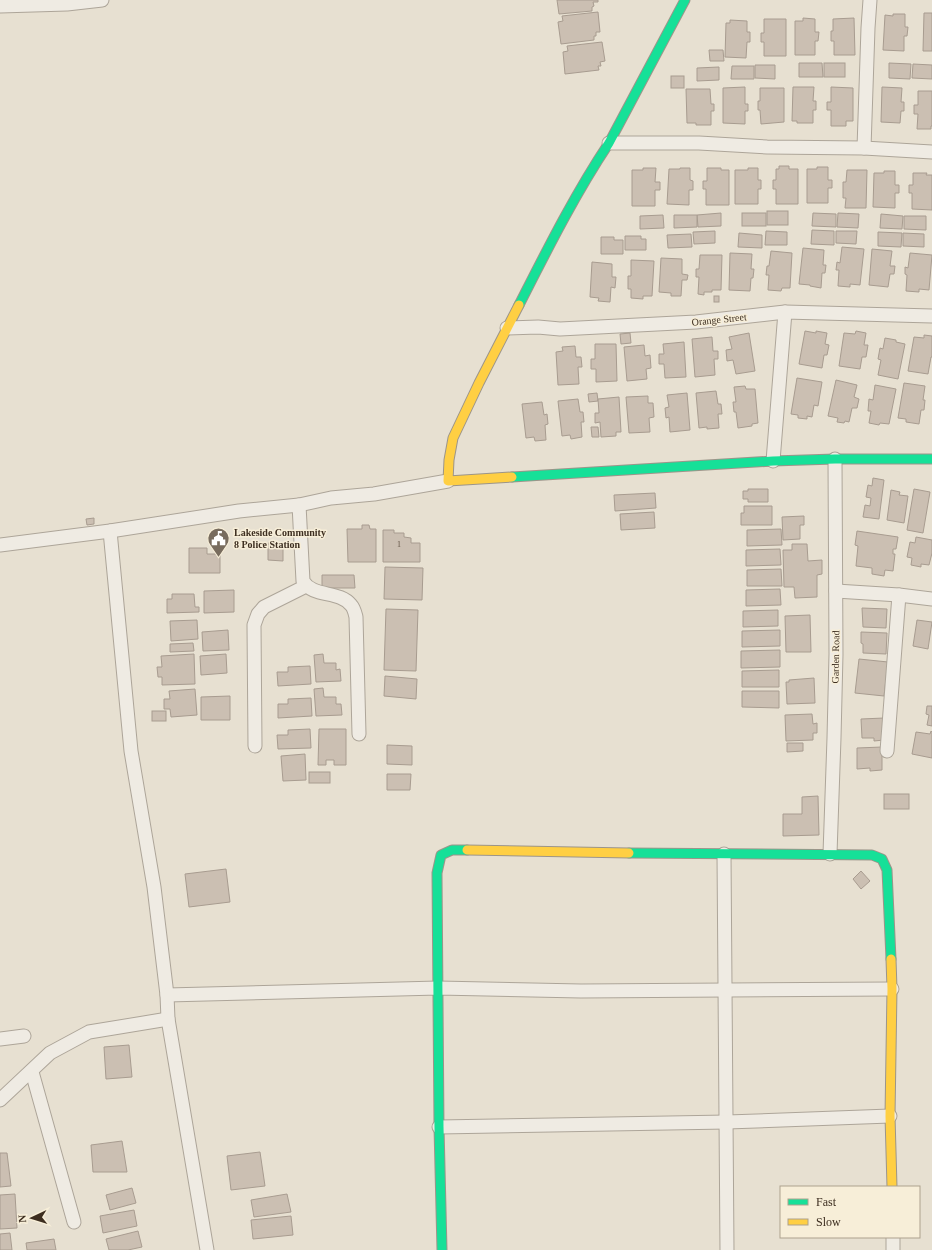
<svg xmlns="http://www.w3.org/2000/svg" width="932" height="1250" viewBox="0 0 932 1250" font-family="Georgia,serif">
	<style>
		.building { fill: #cbbfb2; stroke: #a89c90 }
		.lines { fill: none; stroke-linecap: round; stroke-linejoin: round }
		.street-casing { stroke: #ada599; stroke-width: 15 }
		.fast-casing { stroke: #9c958a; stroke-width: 11 }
		.slow-casing { stroke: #9c958a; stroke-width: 11 }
		.street { stroke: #efebe3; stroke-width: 13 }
		.fast { stroke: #16e098; stroke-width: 9 }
		.slow { stroke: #ffcf43; stroke-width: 9 }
		.labels { text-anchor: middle; stroke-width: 3; stroke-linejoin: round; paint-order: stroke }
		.number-label { font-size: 8px; fill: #605244 }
		.street-label { font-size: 10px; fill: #3d2e20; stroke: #f7eed8 }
		.poi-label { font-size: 10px; font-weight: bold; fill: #3d2e20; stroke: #f7eed8; text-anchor: start }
	</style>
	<rect width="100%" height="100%" fill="#e7e0d1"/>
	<g class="building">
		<polygon points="557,0 598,0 598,2 593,2 594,6 592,7 592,11 559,14"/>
		<polygon points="598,12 600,32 596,32 596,36 594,36 594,40 561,44 558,22 563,21 562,16"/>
		<polygon points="924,13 932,13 932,51 923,51"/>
		<polygon points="893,14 905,14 905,27 908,27 907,36 904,36 904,51 883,50 885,15 893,16"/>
		<polygon points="803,18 815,19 815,32 819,32 818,41 815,41 815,55 795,55 795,21 803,21"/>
		<polygon points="854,18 855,55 834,55 834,41 831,41 831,31 833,31 833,19"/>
		<polygon points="764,19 786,19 786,56 764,56 764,42 761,42 761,33 764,33"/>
		<polygon points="730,20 747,21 747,32 750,32 750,42 747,42 746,58 725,57 726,23 730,23"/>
		<polygon points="602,42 605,61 600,62 601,66 598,66 599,70 565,74 563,52 568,51 567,46"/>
		<polygon points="709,50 723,50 724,61 710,61"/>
		<polygon points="799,63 822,63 823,77 799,77"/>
		<rect x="824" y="63" width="21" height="14"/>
		<polygon points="889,63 911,64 910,79 889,78"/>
		<polygon points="913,64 932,65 932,79 912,78"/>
		<polygon points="755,65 775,65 775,79 755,78"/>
		<polygon points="732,66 754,66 754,79 731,79"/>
		<polygon points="719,67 719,80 697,81 697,68"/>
		<rect x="671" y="76" width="13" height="12"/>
		<polygon points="745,87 745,104 748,104 748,111 745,111 745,124 723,123 723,88"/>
		<polygon points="793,87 814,87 813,101 816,101 816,110 813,110 813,123 797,123 797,121 792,121"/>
		<polygon points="831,87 853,88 853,121 846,121 846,126 831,126 831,110 827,110 827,102 831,102"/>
		<polygon points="882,87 902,88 901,102 904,102 904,111 901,111 900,123 881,122"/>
		<polygon points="760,88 784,88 784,122 761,124 760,110 758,110 758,101 760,101"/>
		<polygon points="686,89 710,89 711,104 714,104 714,111 711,111 711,125 696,125 696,123 687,123"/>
		<polygon points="918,91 932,91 932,126 931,126 931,129 917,129 918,114 914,114 914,105 918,105"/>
		<polygon points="779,166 789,166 789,169 798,169 798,204 776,204 776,189 773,189 773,180 776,180 776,169 779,169"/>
		<polygon points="817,167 828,167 828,180 832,180 832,188 828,188 828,203 807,203 807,169 817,169"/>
		<polygon points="643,168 656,168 655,182 660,182 660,190 655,190 655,206 632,206 632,170 643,170"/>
		<polygon points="680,168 690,168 690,180 693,181 693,190 689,190 689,205 667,204 669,169 680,169"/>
		<polygon points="707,168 721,168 721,170 729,170 729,205 706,205 706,189 703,189 703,181 707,181"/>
		<polygon points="748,168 758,168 758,180 761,180 761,189 758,189 758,204 735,204 735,170 748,170"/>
		<polygon points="847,170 867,170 866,208 845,208 846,198 843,198 843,182 846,182"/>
		<polygon points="884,171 895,171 895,185 899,185 899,193 895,193 895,208 873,207 874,173 884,173"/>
		<polygon points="913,173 927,173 926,175 932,175 932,210 912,209 912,193 909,193 909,185 913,185"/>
		<rect x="767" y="211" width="21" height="14"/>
		<polygon points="721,213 721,226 698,227 697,215"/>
		<rect x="742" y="213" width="24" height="13"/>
		<polygon points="813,213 836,214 836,227 812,226"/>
		<polygon points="838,213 859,214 858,228 837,227"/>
		<polygon points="881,214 903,216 902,229 880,228"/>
		<polygon points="663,215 664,228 640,229 640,216"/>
		<polygon points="674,215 697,215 697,227 674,228"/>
		<polygon points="904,216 926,216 926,230 904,229"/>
		<polygon points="812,230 834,231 834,245 811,244"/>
		<polygon points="715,231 715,243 694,244 693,232"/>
		<polygon points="766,231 787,232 787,245 765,245"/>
		<polygon points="836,231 857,231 856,244 836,243"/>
		<polygon points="878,232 902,233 901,247 878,246"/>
		<polygon points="739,233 762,235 762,248 738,247"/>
		<polygon points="903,233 924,234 924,247 903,246"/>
		<polygon points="691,234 692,247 668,248 667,235"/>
		<polygon points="625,236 641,236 641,239 646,239 646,250 625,250"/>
		<polygon points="601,237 614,237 614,240 623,240 623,254 601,254"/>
		<polygon points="842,247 864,249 860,285 850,284 850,287 838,286 839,270 836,270 837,262 840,263"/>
		<polygon points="803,248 824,250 823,265 826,265 825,273 822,273 821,288 810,286 810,285 799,284"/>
		<polygon points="872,249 892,251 890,266 895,266 894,274 890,274 888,287 869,285"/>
		<polygon points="771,251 792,253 790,288 782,288 781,291 768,290 769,275 766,275 767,266 769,266"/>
		<polygon points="730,253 752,254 751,269 754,269 753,278 751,278 750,291 729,290"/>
		<polygon points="910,253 932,255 929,290 919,289 919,292 906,291 907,275 905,274 905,267 908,268"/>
		<polygon points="700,255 722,255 721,290 712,290 712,292 704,292 704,295 698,294 699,277 696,277 696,269 699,269"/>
		<polygon points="661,258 682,259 682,274 688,275 687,280 682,280 681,296 671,296 671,293 659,292"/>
		<polygon points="631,260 654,261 652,296 643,296 643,299 631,298 631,289 628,289 628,276 631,276"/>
		<polygon points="592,262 612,264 612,277 616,277 615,288 611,287 610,302 598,301 599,298 590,297"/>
		<rect x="714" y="296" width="5" height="6"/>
		<polygon points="805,331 816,333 816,331 827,333 825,344 829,345 827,355 824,355 822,368 799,364"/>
		<polygon points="856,331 866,333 864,345 868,345 866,357 862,357 860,369 839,366 844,333 855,334"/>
		<polygon points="630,333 631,343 621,344 620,334"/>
		<polygon points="749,333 755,371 736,374 733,360 727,361 726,350 732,349 729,337"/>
		<polygon points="924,335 932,336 932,357 931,357 928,374 908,371 914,337 924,338"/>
		<polygon points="712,337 713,351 718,351 718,359 714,359 715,375 695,377 692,339"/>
		<polygon points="885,338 896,340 896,342 905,344 898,379 878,375 881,360 878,359 880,348 883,349"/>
		<polygon points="684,342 686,377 665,378 664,364 659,364 659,354 664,354 663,344"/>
		<polygon points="595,344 616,344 617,381 596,382 596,369 591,369 591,359 595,359"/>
		<polygon points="644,345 645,356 650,355 651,368 646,369 647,379 627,381 624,347"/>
		<polygon points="575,346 576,357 581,357 582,367 578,367 579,384 558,385 556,352 563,351 562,347"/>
		<polygon points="797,378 822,382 818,406 814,405 812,417 807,416 807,419 798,418 798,415 791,414"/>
		<polygon points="836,380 857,385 854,397 859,399 857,408 852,408 849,422 845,421 844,423 837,422 838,418 828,416"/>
		<polygon points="904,383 925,386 923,400 925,400 924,410 921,410 919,424 906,422 906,419 898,418"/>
		<polygon points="875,385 896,389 889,424 880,423 879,425 869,423 871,411 868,411 869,399 873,400"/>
		<polygon points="745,386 746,389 755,389 758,423 752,424 752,426 738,428 736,412 734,412 733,402 736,402 734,387"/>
		<polygon points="716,391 718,404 721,404 722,414 718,414 719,428 707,429 707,427 699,428 696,393"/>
		<polygon points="597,393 598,401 589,402 588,394"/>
		<polygon points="687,393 690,430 670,432 669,417 666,418 665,408 669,407 667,395"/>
		<polygon points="648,396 648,403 653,403 654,417 649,418 650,432 629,433 626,397"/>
		<polygon points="619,397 621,432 616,432 616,436 601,437 600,422 595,423 595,413 599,413 598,399"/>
		<polygon points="578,399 580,412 583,412 584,422 581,422 582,437 571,439 570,435 562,436 558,401"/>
		<polygon points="542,402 544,415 547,414 548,424 545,425 546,440 535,441 534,437 526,438 522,404"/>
		<polygon points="591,427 598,427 599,437 592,437"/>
		<polygon points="873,478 884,480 879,519 863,517 865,505 870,506 871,498 866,497 868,485 872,486"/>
		<polygon points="748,489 768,489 768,502 748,502 748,499 743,499 743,491 748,491"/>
		<polygon points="914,489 930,492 923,533 907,530"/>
		<polygon points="891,490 900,492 899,495 908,496 904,523 887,520"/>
		<polygon points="655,493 656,508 615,511 614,495"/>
		<polygon points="744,506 772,506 772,525 741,525 741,513 744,513"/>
		<polygon points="654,512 655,528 621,530 620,514"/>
		<polygon points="804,516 804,525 800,525 800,539 783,540 782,517"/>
		<polygon points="94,518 94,524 87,525 86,519"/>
		<polygon points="362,525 369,525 370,529 376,529 376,562 348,562 347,529 362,529"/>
		<polygon points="781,529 782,545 747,546 747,530"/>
		<polygon points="383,530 394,530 394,533 404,533 404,537 411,538 411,543 420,543 420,562 383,562"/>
		<polygon points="857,531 898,537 896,549 893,549 893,554 895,554 893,571 885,570 884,576 872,574 872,568 856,566 858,546 855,545"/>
		<polygon points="916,537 932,540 932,553 929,565 921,564 921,567 911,565 912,558 907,557 910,542 915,543"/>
		<polygon points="268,543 283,543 283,561 268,560"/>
		<polygon points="792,544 807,544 808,561 822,560 822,574 817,575 817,597 795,598 794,587 784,587 783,550 792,550"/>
		<polygon points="189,548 207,548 207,554 220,554 220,573 189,573"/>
		<polygon points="780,549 781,565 746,566 746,550"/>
		<polygon points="385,567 423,568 422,600 384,599"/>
		<polygon points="781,569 782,586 747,586 747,570"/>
		<polygon points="322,575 354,575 355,588 322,588"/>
		<polygon points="780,589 781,605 746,606 746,590"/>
		<polygon points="234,590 234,612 204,613 204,591"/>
		<polygon points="172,594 194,594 195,607 199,607 199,612 167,613 167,599 172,599"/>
		<polygon points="862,608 887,609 886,628 863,627"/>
		<polygon points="386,609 418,610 416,671 384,670"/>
		<polygon points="778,610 778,626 743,627 743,611"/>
		<polygon points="810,615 811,652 786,652 785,616"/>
		<polygon points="197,620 198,639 171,641 170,621"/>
		<polygon points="917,620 932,622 928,649 913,646"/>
		<polygon points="228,630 229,650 203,651 202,632"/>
		<polygon points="780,630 780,646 742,647 742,631"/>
		<polygon points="861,632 887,633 886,654 863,653 863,644 861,643"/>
		<polygon points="193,643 194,651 170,652 170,644"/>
		<polygon points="780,650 780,667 741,668 741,651"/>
		<polygon points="194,654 195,684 162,685 162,677 158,677 157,667 162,667 161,656"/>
		<polygon points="226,654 227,673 201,675 200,656"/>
		<polygon points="323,654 324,663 336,663 336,670 340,669 341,681 316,682 314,655"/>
		<polygon points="859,659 888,662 884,696 855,693"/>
		<polygon points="310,666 311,684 278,686 277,672 288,672 288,667"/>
		<polygon points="779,670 779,687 742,687 742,671"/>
		<polygon points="385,676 417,679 416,699 384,696"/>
		<polygon points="814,678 815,703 787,704 786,682 789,682 789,680"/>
		<polygon points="323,688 324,697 336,697 336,704 341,704 342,715 316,716 314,689"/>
		<polygon points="195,689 197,715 171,717 170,709 164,709 164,699 170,699 169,691"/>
		<polygon points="742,691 779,691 779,708 742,707"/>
		<polygon points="230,696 230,720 201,720 201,697"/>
		<polygon points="311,698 312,716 278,718 278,704 288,704 288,699"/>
		<polygon points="927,706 932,706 932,726 927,725 929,715 926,714"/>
		<rect x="152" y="711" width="14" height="10"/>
		<polygon points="812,714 813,724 817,723 817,733 813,733 813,740 786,741 785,715"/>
		<polygon points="884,718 884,740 874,741 874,738 862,738 861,719"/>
		<polygon points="310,729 311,748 278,749 277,735 288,735 288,730"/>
		<polygon points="319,729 346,729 346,765 334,765 334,760 326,760 326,765 318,765"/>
		<polygon points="931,731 932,732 932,758 912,754 916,732 930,734"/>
		<polygon points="787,743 803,743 803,751 787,752"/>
		<polygon points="387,745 412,746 412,765 387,764"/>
		<polygon points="882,747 882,770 870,771 870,768 857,769 857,748"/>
		<polygon points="305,754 306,780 283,781 281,756"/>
		<rect x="309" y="772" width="21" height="11"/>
		<polygon points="387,774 411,774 410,790 387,790"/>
		<rect x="884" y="794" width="25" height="15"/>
		<polygon points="818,796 819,835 783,836 783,814 802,814 802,797"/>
		<polygon points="226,869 230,902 189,907 185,874"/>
		<polygon points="861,871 870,881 861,889 853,879"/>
		<polygon points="129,1045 132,1077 106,1079 104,1047"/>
		<polygon points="122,1141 127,1172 93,1172 91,1145"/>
		<polygon points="260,1152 265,1186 231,1190 227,1156"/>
		<polygon points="0,1153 7,1153 11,1186 0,1187"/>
		<polygon points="132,1188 136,1203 110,1210 106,1195"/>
		<polygon points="15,1194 17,1228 0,1229 0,1195"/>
		<polygon points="287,1194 291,1212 254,1217 251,1200"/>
		<polygon points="134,1210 137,1226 103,1233 100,1216"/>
		<polygon points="291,1216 293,1235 253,1239 251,1220"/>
		<polygon points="138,1231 142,1247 128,1250 109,1250 106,1239"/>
		<polygon points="10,1233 12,1250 0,1250 0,1234"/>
		<polygon points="54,1239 56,1250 27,1250 26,1243"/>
	</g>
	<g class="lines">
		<defs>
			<g id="street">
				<polyline points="0,6 67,4 102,0"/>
				<polyline points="609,143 699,143 767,147 864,148 932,152"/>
				<polyline points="864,148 868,28 870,0"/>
				<polyline points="507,328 538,327 560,329 696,322 785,312 932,316"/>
				<polyline points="773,461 785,312"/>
				<path d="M299 505 303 581C313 598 339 590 351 605 354 608 355 613 356 617L359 734"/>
				<polyline points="110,531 131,751 154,887 167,995 168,1019 207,1250"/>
				<polyline points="0,545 110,531 239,511 299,505 331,498 374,494 448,481"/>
				<polyline points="836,591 899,595 932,599"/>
				<polyline points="255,746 254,625 258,614 264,607 306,586"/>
				<polyline points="887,751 899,595"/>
				<polyline points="724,854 727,1250"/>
				<polyline points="830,854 834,738 836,654 835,459"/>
				<polyline points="167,995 438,988 581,991 892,989"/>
				<polyline points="0,1039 24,1036"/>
				<polyline points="32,1072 74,1222"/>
				<polyline points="0,1100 50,1053 89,1032 168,1019"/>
				<polyline points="439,1127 727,1122 890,1116"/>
				<polyline points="893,1237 893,1250"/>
			</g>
			<g id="fast">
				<path d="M519 305C547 250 575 194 609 143L685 0"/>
				<polyline points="512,477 773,461 835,459 932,459"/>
				<polyline points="629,853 872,855 882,859 887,870 891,959"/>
				<polyline points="442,1250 439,1127 437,873 441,855 452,850 467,850"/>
			</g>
			<g id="slow">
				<polyline points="512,477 448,481 449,460 453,438 479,383 519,305"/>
				<polyline points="467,850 629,853"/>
				<polyline points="891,959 892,989 890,1116 892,1187"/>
			</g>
		</defs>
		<use href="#street" class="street-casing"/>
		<use href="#fast" class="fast-casing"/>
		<use href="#slow" class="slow-casing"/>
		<use href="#street" class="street"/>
		<use href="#fast" class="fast"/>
		<use href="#slow" class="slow"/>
	</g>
	<defs>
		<symbol id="civic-pin" viewBox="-11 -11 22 30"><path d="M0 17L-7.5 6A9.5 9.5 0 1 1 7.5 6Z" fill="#786c5e" stroke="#f7eed8"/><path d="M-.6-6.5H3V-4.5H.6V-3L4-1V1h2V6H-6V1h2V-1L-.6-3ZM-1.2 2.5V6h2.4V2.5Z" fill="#fff"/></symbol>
	</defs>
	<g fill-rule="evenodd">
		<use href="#civic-pin" x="206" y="526" width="25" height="34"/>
	</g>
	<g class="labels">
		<g class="number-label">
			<text x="399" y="547">1</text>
		</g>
		<g class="street-label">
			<text transform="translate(719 319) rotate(-6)" y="4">Orange Street</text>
			<text transform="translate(835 657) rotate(-89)" y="4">Garden Road</text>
		</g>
		<g class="poi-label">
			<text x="234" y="536">Lakeside Community<tspan x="234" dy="12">8 Police Station</tspan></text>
		</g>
	</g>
	<rect x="780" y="1186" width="140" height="52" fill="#f7eed8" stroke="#ada18e"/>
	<rect x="788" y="1199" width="20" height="6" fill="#16e098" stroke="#ada18e"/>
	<text x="816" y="1206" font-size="12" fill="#3d2e20">Fast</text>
	<rect x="788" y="1219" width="20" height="6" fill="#ffcf43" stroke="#ada18e"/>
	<text x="816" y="1226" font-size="12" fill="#3d2e20">Slow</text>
	<g transform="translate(32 1218) rotate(266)" stroke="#f7eed8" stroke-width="3" paint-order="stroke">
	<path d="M0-3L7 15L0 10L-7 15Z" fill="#3d2e20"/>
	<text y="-6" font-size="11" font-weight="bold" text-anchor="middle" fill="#3d2e20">N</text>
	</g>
</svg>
